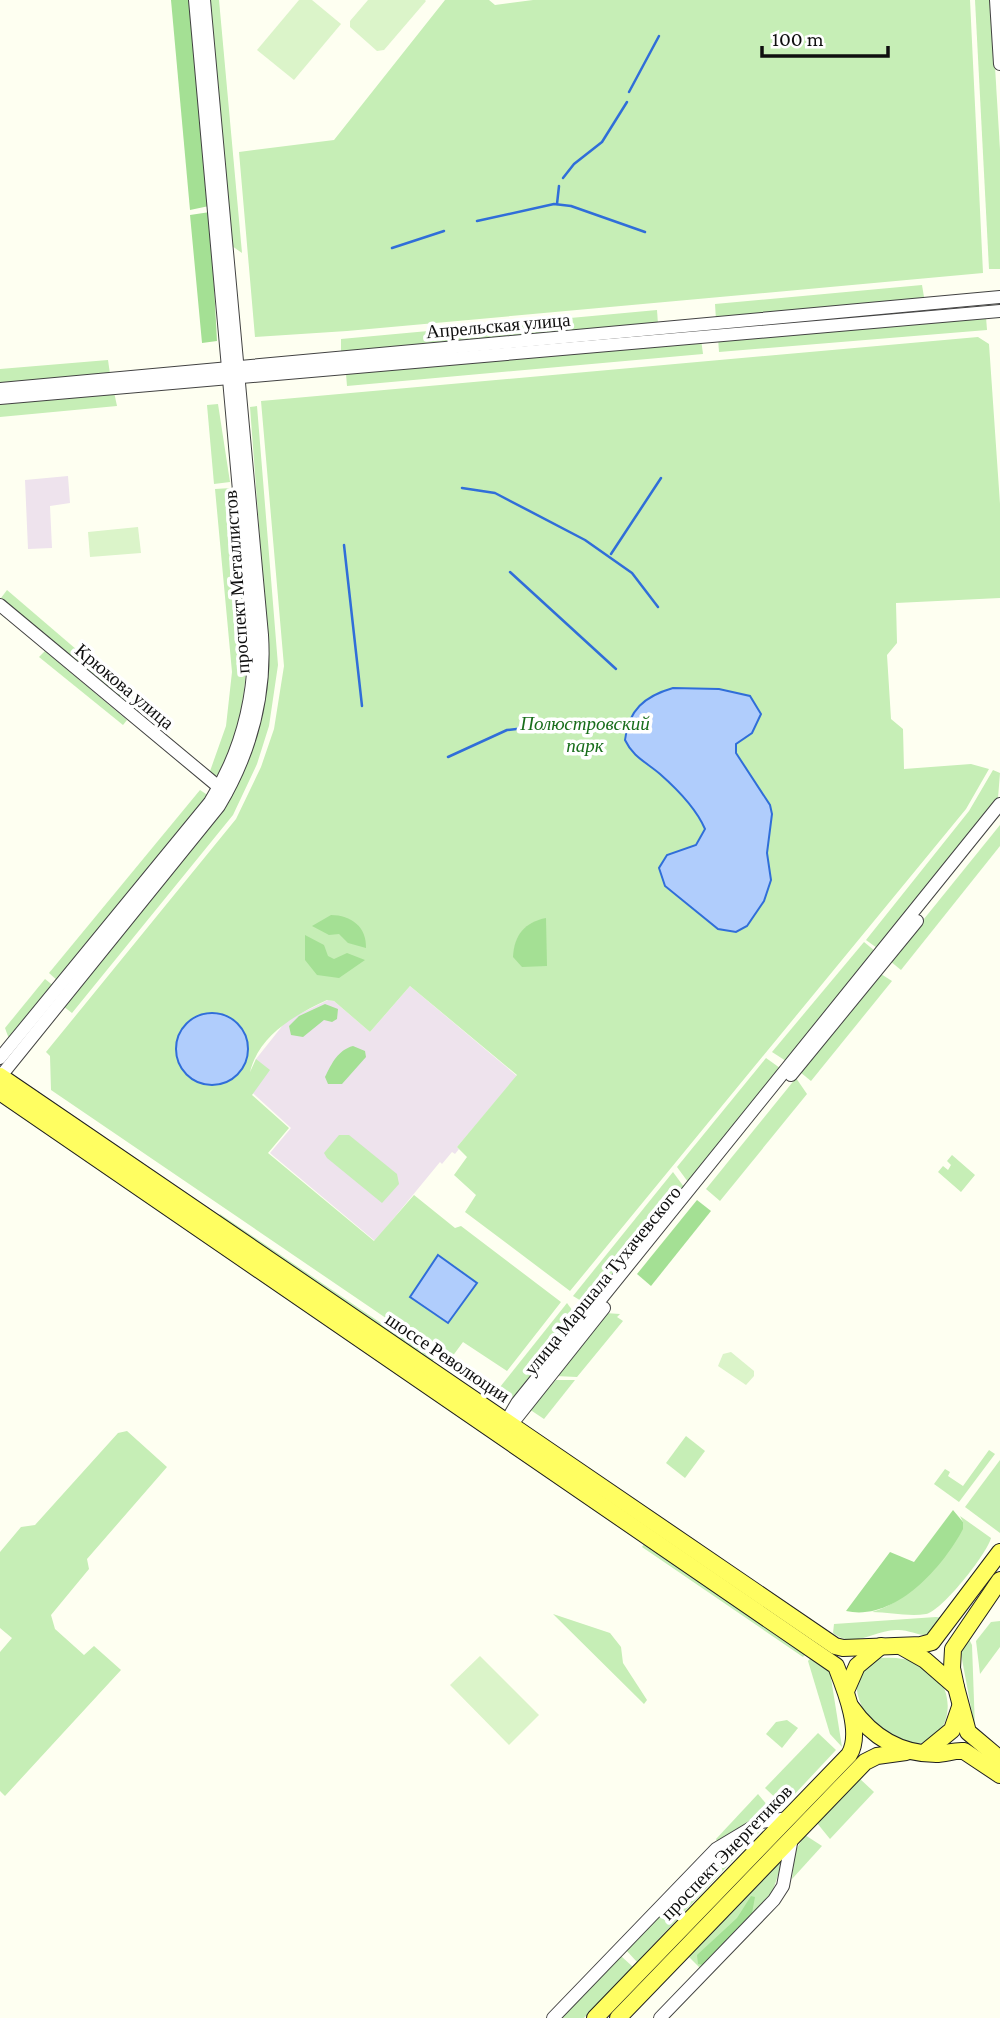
<svg xmlns="http://www.w3.org/2000/svg" width="1000" height="2018" viewBox="0 0 1000 2018" font-family="'Crimson Pro',serif">
	<style>
		.industrial { fill: #eee3ed }
		.green { fill: #c6eeb6 }
		.forest { fill: #a4e094 }
		.pitch { fill: #dbf4c9 }
		.water { fill: #b0cdfc; stroke: #306ed9; stroke-width: 2 }
		.lines { fill: none; stroke-linecap: round; stroke-linejoin: round }
		.stream { stroke: #306ed9; stroke-width: 2.5 }
		.minor-casing { stroke: #424242; stroke-width: 14 }
		.major-casing { stroke: #202020; stroke-width: 18 }
		.minor { stroke: #fff; stroke-width: 12 }
		.major { stroke: #fffe61; stroke-width: 16 }
		.labels { text-anchor: middle; stroke-width: 7; stroke-linejoin: round; paint-order: stroke }
		.street-label { font-size: 19px; fill: #0f0f0f; stroke: #fff }
		.park-label { font-size: 19px; font-style: italic; fill: #186d1b; stroke: #fff }
	</style>
	<rect width="100%" height="100%" fill="#fefff1"/>
	<g class="industrial">
		<polygon points="68,476 70,503 50,506 52,548 28,549 25,480"/>
		<polygon points="410,986 517,1076 457,1147 459,1149 455,1154 452,1152 442,1164 440,1162 375,1241 270,1153 291,1128 246,1087 256,1059 287,1020 328,1000 334,1001 370,1032"/>
	</g>
	<g class="green">
		<polygon points="210,0 219,0 242,253 232,246"/>
		<polygon points="445,0 489,0 495,5 533,0 970,0 983,273 347,331 255,337 239,152 334,140"/>
		<polygon points="975,0 991,0 1000,150 1000,269 989,269"/>
		<polygon points="922,285 924,297 889,304 716,320 715,304"/>
		<polygon points="657,310 658,324 356,352 341,351 341,339"/>
		<polygon points="986,317 987,330 719,352 718,338"/>
		<path d="M978 337 989 344 1000 504V598L896 603 897 643 887 655 891 719 903 729 904 769 971 764 989 769 966 809 570 1291 465 1212 476 1195 454 1175 467 1157 457 1147 517 1075 410 986 370 1032 334 1001 327 1000C295 1015 259 1035 250 1072L256 1059 270 1070 252 1095 289 1128 268 1153 374 1241 414 1195 455 1228 461 1226 561 1302 507 1371 463 1342 449 1361 51 1090 50 1056 46 1052 236 819 261 767 274 729 284 666 261 401Z"/>
		<polygon points="701,339 703,354 347,386 346,374"/>
		<polygon points="108,360 110,374 0,384 0,369"/>
		<polygon points="114,392 117,406 0,417 0,402"/>
		<polygon points="218,404 230,482 214,484 207,405"/>
		<path d="M257 406 278 665 269 726 257 764 233 815 72 1013 63 1006 231 796C255 752 266 710 269 660L250 407Z"/>
		<path d="M231 488 236 504C244 586 258 665 232 745 229 755 223 771 215 777L209 774 226 726 232 672 215 489Z"/>
		<polygon points="7,590 140,704 135,712 1,598"/>
		<polygon points="45,651 127,720 123,725 39,657"/>
		<polygon points="993,770 1000,773 998,798 877,948 866,940 969,811"/>
		<polygon points="200,790 209,796 59,982 49,973"/>
		<polygon points="1000,825 1000,846 901,970 890,961"/>
		<polygon points="864,942 875,951 786,1061 772,1052"/>
		<polygon points="881,974 892,981 811,1081 800,1072"/>
		<polygon points="45,979 55,987 9,1039 5,1028"/>
		<polygon points="766,1058 780,1068 688,1182 677,1167"/>
		<polygon points="796,1078 807,1094 720,1201 706,1189"/>
		<polygon points="339,1135 349,1135 397,1174 399,1184 382,1203 327,1158 324,1153"/>
		<polygon points="952,1155 975,1175 961,1192 938,1172 943,1166 948,1170 951,1165 947,1161"/>
		<polygon points="673,1172 684,1187 592,1302 583,1302 573,1296"/>
		<polygon points="220,1214 434,1359 432,1362 219,1216"/>
		<polygon points="567,1303 578,1318 514,1398 500,1387"/>
		<polygon points="605,1313 620,1314 617,1317 623,1321 577,1377 555,1376"/>
		<polygon points="556,1380 575,1380 544,1419 529,1409"/>
		<polygon points="127,1431 167,1467 87,1559 89,1569 51,1615 55,1629 84,1655 94,1646 121,1670 5,1796 0,1791 0,1652 12,1638 0,1628 0,1552 21,1527 35,1525 118,1433"/>
		<polygon points="686,1436 705,1451 685,1478 666,1463"/>
		<polygon points="989,1450 995,1454 959,1502 934,1484 945,1469 950,1472 948,1476 963,1486"/>
		<polygon points="1000,1460 1000,1533 965,1507"/>
		<path d="M960 1516 991 1538C987 1554 941 1612 926 1614 909 1617 889 1612 872 1612 914 1601 938 1555 963 1522Z"/>
		<polygon points="644,1544 808,1651 803,1657 642,1547"/>
		<polygon points="553,1614 610,1633 621,1647 623,1663 647,1700 644,1704"/>
		<path d="M936 1617 945 1618 929 1635C918 1636 908 1629 896 1630 873 1631 853 1649 833 1633L834 1624Z"/>
		<polygon points="1000,1621 1000,1647 980,1674 976,1641 991,1622"/>
		<polygon points="968,1637 972,1645 975,1729 961,1654"/>
		<polygon points="813,1655 830,1672 842,1747 830,1734 808,1661"/>
		<path d="M880 1658C985 1650 954 1788 881 1729 864 1716 856 1700 856 1679L869 1662Z"/>
		<polygon points="787,1720 798,1728 782,1748 766,1734 776,1722"/>
		<polygon points="818,1733 836,1750 791,1798 782,1804 765,1788"/>
		<polygon points="859,1778 874,1792 830,1839 817,1823"/>
		<polygon points="758,1794 773,1812 717,1841 716,1839"/>
		<polygon points="764,1827 637,1962 626,1950 721,1851"/>
		<polygon points="805,1835 822,1846 792,1879 795,1851"/>
		<polygon points="779,1862 782,1863 771,1896 701,1969 688,1956"/>
		<polygon points="621,1956 633,1967 584,2018 561,2018"/>
	</g>
	<g class="forest">
		<polygon points="171,0 191,0 209,206 190,210"/>
		<polygon points="210,212 217,341 202,343 190,215"/>
		<path d="M331 915C351 915 367 927 366 948L348 943 339 934 329 935 312 926Z"/>
		<path d="M546 918 547 966 522 967 513 957C514 935 525 922 546 918Z"/>
		<polygon points="305,935 324,945 328,956 334,959 347,953 365,960 339,978 317,975 305,960"/>
		<polygon points="325,1004 338,1009 337,1019 332,1022 324,1020 303,1037 291,1035 289,1026 299,1016"/>
		<path d="M353 1046 365 1051 366 1057 342 1084H328L325 1077C332 1063 338 1050 353 1046Z"/>
		<polygon points="697,1200 711,1211 651,1286 637,1274"/>
		<path d="M953 1510 963 1522V1529C943 1567 895 1622 846 1611L890 1552 914 1562Z"/>
		<polygon points="751,1896 755,1897 752,1913 703,1965 698,1964 697,1955 737,1918"/>
	</g>
	<g class="pitch">
		<polygon points="299,0 312,0 341,24 294,80 257,50"/>
		<polygon points="368,0 425,0 426,1 384,50 377,51 350,27 350,21"/>
		<polygon points="138,527 141,553 90,557 88,532"/>
		<polygon points="731,1352 754,1371 754,1376 746,1385 718,1366 723,1354"/>
		<polygon points="480,1656 539,1715 509,1745 450,1685"/>
	</g>
	<g class="water">
		<path d="M673 688 719 689 750 696 761 714 752 733 736 744V753L770 805 772 814 767 853 771 880 764 901 747 926 736 932 718 929 665 886 659 868 667 855 696 845 705 829C696 808 677 789 660 774 646 762 633 757 625 740 628 710 645 696 673 688Z"/>
		<circle cx="212" cy="1049" r="36"/>
		<polygon points="438,1255 477,1283 448,1323 410,1297"/>
	</g>
	<g class="lines">
		<g class="stream">
			<polyline points="629,92 659,36"/>
			<polyline points="563,178 574,164 602,142 627,102"/>
			<polyline points="557,204 559,186"/>
			<polyline points="477,221 554,204 571,206 645,232"/>
			<polyline points="392,248 444,231"/>
			<polyline points="462,488 495,493 585,540 632,573 658,607"/>
			<polyline points="344,545 362,706"/>
			<polyline points="611,554 661,478"/>
			<polyline points="510,572 616,669"/>
			<polyline points="543,729 587,731"/>
			<polyline points="448,757 507,730 525,728"/>
		</g>
		<defs>
			<g id="minor">
				<polyline points="996,0 1000,64"/>
				<polyline points="0,389 1000,297"/>
				<polyline points="0,398 1000,311"/>
				<polyline points="0,605 226,793"/>
				<path d="M0 1058 210 802C237 759 252 709 254 658L195 0"/>
				<polyline points="791,1075 917,921"/>
				<path d="M0 1077 219 806C250 754 266 697 262 635L204 0"/>
				<polyline points="503,1427 517,1403 1000,804"/>
				<polyline points="507,1430 604,1308"/>
				<polyline points="553,2018 716,1849 761,1822 788,1818"/>
				<polyline points="660,2018 774,1900 783,1886 792,1838"/>
			</g>
			<g id="major">
				<polyline points="0,1076 835,1646 843,1648 921,1645 932,1642 1000,1552"/>
				<path d="M0 1092 836 1666C845 1689 863 1733 849 1755L595 2018"/>
				<polyline points="902,1647 925,1660 956,1687 968,1732 1000,1759"/>
				<polyline points="956,1687 952,1668 953,1649 1000,1580"/>
				<polyline points="846,1691 857,1666 881,1646"/>
				<path d="M851 1707C872 1737 899 1754 936 1754 946 1754 954 1750 964 1751L1000 1775"/>
				<polyline points="924,1753 952,1730 960,1707"/>
				<polyline points="618,2018 865,1762 877,1756 906,1752"/>
			</g>
		</defs>
		<use href="#minor" class="minor-casing"/>
		<use href="#major" class="major-casing"/>
		<use href="#minor" class="minor"/>
		<use href="#major" class="major"/>
	</g>
	<g class="labels">
		<g class="street-label">
			<text transform="translate(498 325) rotate(-5)" y="7">Апрельская улица</text>
			<text transform="translate(236 582) rotate(-94)" y="7">проспект Металлистов</text>
			<text transform="translate(125 686) rotate(40)" y="7">Крюкова улица</text>
			<text transform="translate(602 1280) rotate(-51)" y="7">улица Маршала Тухачевского</text>
			<text transform="translate(448 1357) rotate(34)" y="7">шоссе Революции</text>
			<text transform="translate(726 1852) rotate(-46)" y="7">проспект Энергетиков</text>
		</g>
		<g class="park-label">
			<text x="585" y="730">Полюстровский<tspan x="585" dy="22">парк</tspan></text>
		</g>
	</g>
	<path d="M762 46v10h126v-10" fill="none" stroke="#0f0f0f" stroke-width="3.5"/>
	<text x="772" y="46" font-size="21" fill="#0f0f0f" stroke="#ffffff" stroke-width="5" paint-order="stroke">100 m</text>
</svg>
